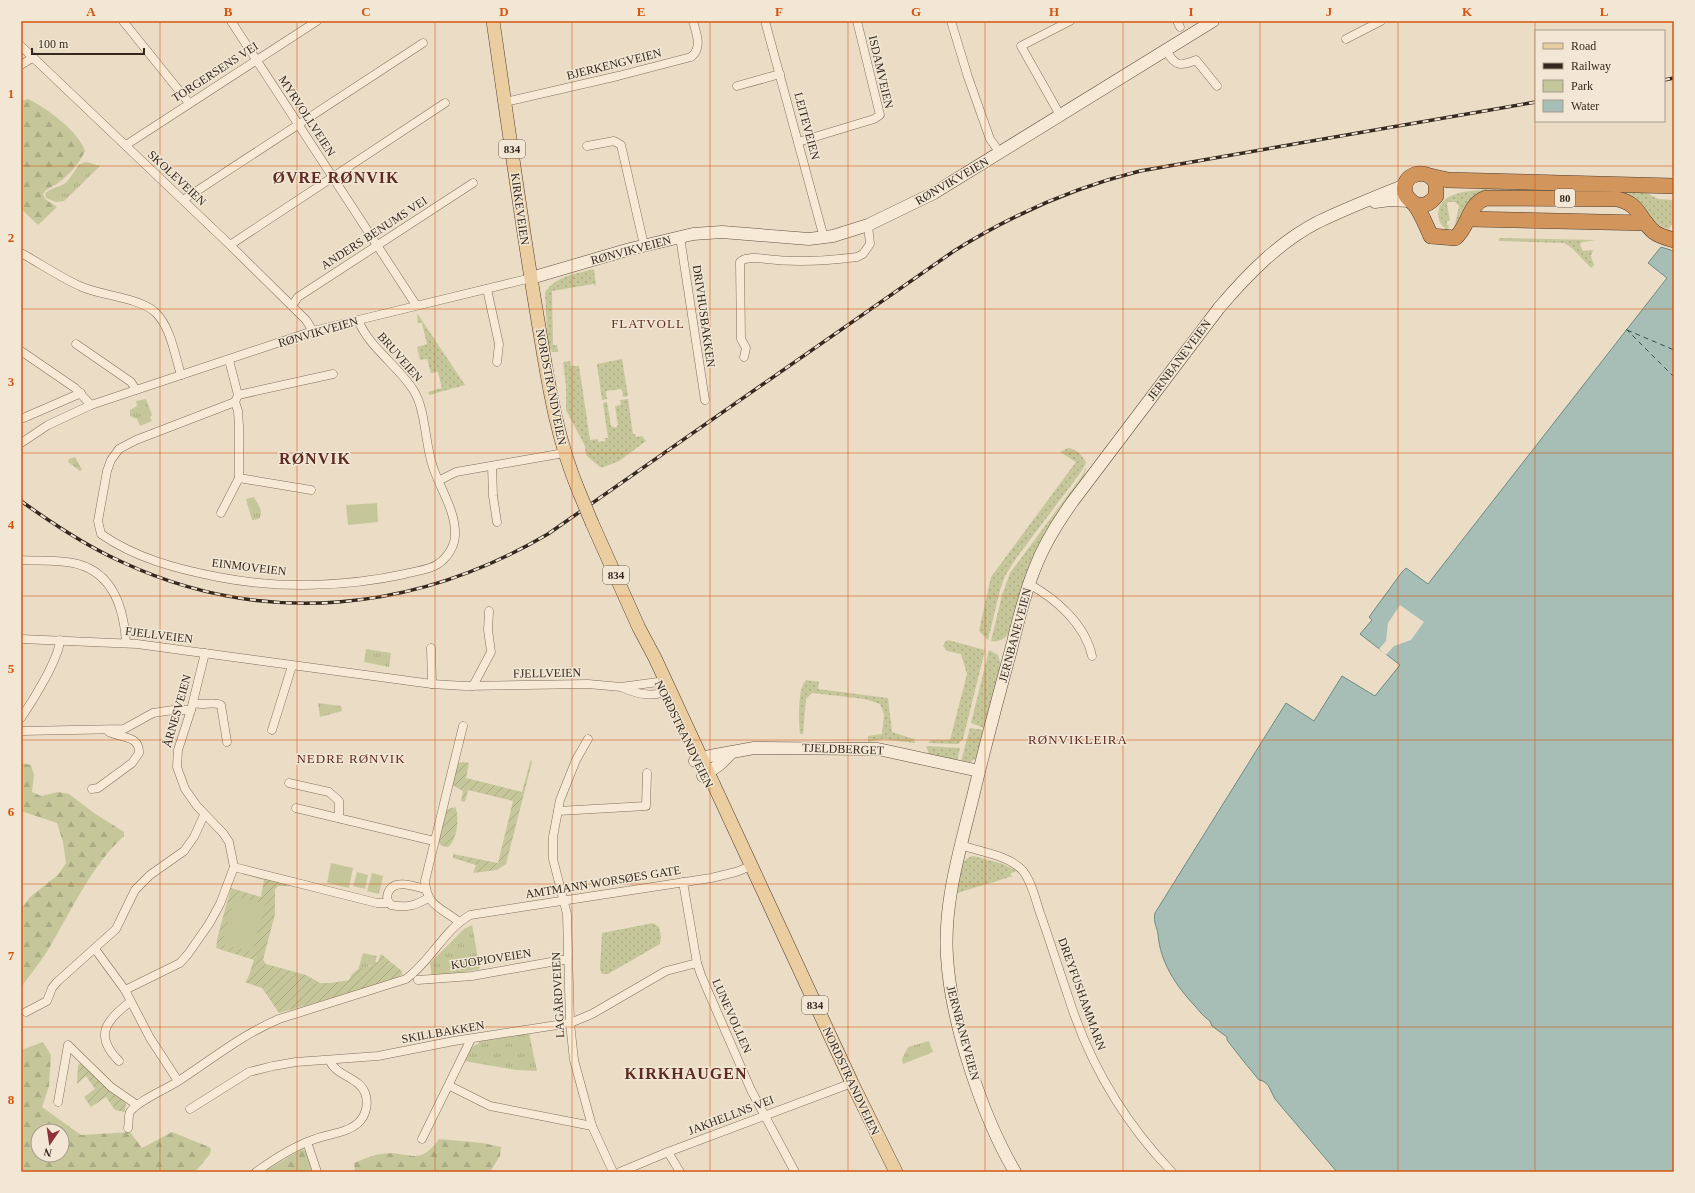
<svg xmlns="http://www.w3.org/2000/svg" width="1695" height="1193" viewBox="0 0 1695 1193" font-family="'Times New Roman',serif">
	<style>
		.grass { fill: url(#grass-dots) }
		.forest { fill: url(#forest-firs); fill-rule: evenodd }
		.park { fill: url(#park-tufts) }
		.garden { fill: url(#garden-furrows) }
		.pitch { fill: #c5c79a }
		.water { fill: #a6beb5; stroke: #6e8b82 }
		.pier { fill: #eadcc5 }
		.lines { fill: none; stroke-linecap: round; stroke-linejoin: round }
		.ferry { stroke: #30534e; stroke-width: 1; stroke-dasharray: 5 4; stroke-linecap: butt }
		.street-casing { stroke: #836e5c; stroke-width: 9 }
		.secondary-casing { stroke: #655040; stroke-width: 13 }
		.primary-casing { stroke: #513d30; stroke-width: 14 }
		.highway-casing { stroke: #513d30; stroke-width: 16 }
		.street { stroke: #f6ead7; stroke-width: 8 }
		.secondary { stroke: #f6ead7; stroke-width: 12 }
		.primary { stroke: #eacda0; stroke-width: 13 }
		.highway { stroke: #d2965d; stroke-width: 15 }
		.rail-casing { stroke: #35281f; stroke-width: 3.5 }
		.rail { stroke: #f2e7d4; stroke-width: 2; stroke-dasharray: 6; stroke-linecap: butt }
		.primary-bridge-casing { stroke: #513d30; stroke-width: 14; stroke-linecap: butt }
		.primary-bridge { stroke: #eacda0; stroke-width: 13 }
		.grid { fill: none; stroke: #d6540e; stroke-width: 1; stroke-opacity: 0.55 }
		.labels { text-anchor: middle; stroke-width: 3; stroke-linejoin: round; paint-order: stroke }
		.shield { fill: #f2e7d4; stroke: #6e6155; stroke-width: 1 }
		.shield-label { font-size: 11px; font-weight: bold; fill: #35281f }
		.street-label { font-size: 12px; fill: #35281f; stroke: #f2e7d4 }
		.neighbourhood-label { font-size: 13px; letter-spacing: 1px; fill: #5e2a22; stroke: #f2e7d4 }
		.district-label { font-size: 16px; font-weight: bold; letter-spacing: 1px; fill: #5e2a22; stroke: #f2e7d4 }
		.neatline { fill: none; stroke: #d6540e; stroke-width: 1.5 }
		.grid-label { font-size: 13px; text-anchor: middle; font-weight: bold; fill: #d6540e }
	</style>
	<defs>
		<pattern id="grass-dots" width="8" height="8" patternUnits="userSpaceOnUse"><rect width="8" height="8" fill="#c5c79a"/><path d="M2 2h.1M6 6h.1" fill="none" stroke="#aaab84" stroke-width="1.8" stroke-linecap="round"/></pattern>
		<pattern id="forest-firs" width="22" height="20" patternUnits="userSpaceOnUse"><rect width="22" height="20" fill="#c5c79a"/><path d="M5 1l3.5 6h-7zM16 11l3.5 6h-7z" fill="#aaab84"/></pattern>
		<pattern id="park-tufts" width="24" height="20" patternUnits="userSpaceOnUse"><rect width="24" height="20" fill="#c5c79a"/><path d="M3 7l-1-3M5 7V3M7 7l1-3M15 17l-1-3M17 17v-4M19 17l1-3" fill="none" stroke="#aaab84"/></pattern>
		<pattern id="garden-furrows" width="10" height="10" patternUnits="userSpaceOnUse"><rect width="10" height="10" fill="#c5c79a"/><path d="M-1 1l2-2M0 10L10 0M9 11l2-2" fill="none" stroke="#aaab84"/></pattern>
	</defs>
	<rect width="100%" height="100%" fill="#eadcc5"/>
	<g class="grass">
		<path d="M1484 188 1643 191 1658 199 1674 200V222L1669 229C1655 226 1651 217 1643 206L1485 193 1454 229 1459 206 1455 202H1448L1447 204 1450 221H1447V225H1449L1448 231 1445 230C1444 226 1440 224 1439 220 1433 194 1465 191 1481 190Z"/>
		<polygon points="1499,238 1596,240 1582,242 1580,245 1583,251 1593,250 1591,256 1594,265 1591,268 1572,248 1564,243 1499,241"/>
		<path d="M594 269 596 286 593 284 552 291 553 345H557L558 352H552L548 345 545 293C554 276 577 274 594 269Z"/>
		<polygon points="417,314 419,316 465,385 429,395 428,392 442,388 438,372 431,373 427,359 420,360 417,347 427,344 422,323 418,323"/>
		<polygon points="622,359 628,396 623,397 622,389 606,391 607,399 602,400 597,364"/>
		<polygon points="570,361 571,366 579,366 590,440 598,439 598,442 605,441 605,438 608,438 603,403 607,402 611,426 616,428 618,425 615,406 621,405 620,400 628,399 633,434 635,434 636,437 642,436 646,441 619,461 604,467 600,467 586,455 585,446 566,410 566,386 563,362"/>
		<path d="M1068 448C1076 449 1083 455 1086 463L1081 472 1017 557 1005 576 1000 590 988 640 979 631 991 577 1076 462 1060 452Z"/>
		<path d="M1086 467 1084 477 1010 632C1005 639 1000 642 991 641L1002 595 1010 573 1082 476Z"/>
		<polygon points="948,640 985,650 963,739 958,744 954,744 928,743 931,740 950,740 967,674 961,654 947,651 943,646 945,642"/>
		<polygon points="989,650 998,655 1001,666 985,727 984,728 971,723"/>
		<path d="M806 680 819 682 818 689 888 698 892 732 914 739 915 743 883 739 868 742V736L882 734 884 714 880 704 865 699 812 693 806 699 803 734H800C799 721 797 690 806 680Z"/>
		<polygon points="970,728 984,730 978,757 970,762 961,761"/>
		<polygon points="926,746 960,748 957,761 929,754"/>
		<path d="M974 856 1003 864 1017 871 1009 874 1013 876 954 894C957 881 958 858 974 856Z"/>
		<polygon points="653,923 659,927 661,937 660,944 608,974 602,974 600,969 602,933"/>
	</g>
	<g class="forest">
		<path d="M28 99C47 108 79 132 85 151 79 164 70 174 58 183 52 187 47 188 43 194L45 199 57 207 38 225 21 209V101Z"/>
		<path d="M21 763 31 765 34 775 32 792 41 796 58 792 69 794 94 813 124 832V836C91 866 72 910 49 948 41 962 30 974 21 988V909L30 897 58 875 66 863 63 842 57 823 21 811Z"/>
		<path d="M43 1042 51 1055 49 1086 42 1107 81 1135 130 1132 142 1148 172 1132 209 1147 211 1149 210 1154 195 1172H21V1050ZM38 1131H62V1155H38Z"/>
		<path d="M439 1139 483 1143 501 1147 500 1156 490 1172H355L354 1163C362 1160 372 1155 381 1154 409 1149 418 1169 439 1139Z"/>
		<polygon points="302,1149 306,1151 312,1172 263,1172"/>
	</g>
	<g class="park">
		<path d="M86 162 100 166 64 201 56 202 46 198 45 194C49 188 58 188 64 184 72 178 74 170 80 164Z"/>
		<polygon points="146,399 152,415 150,417 152,421 140,426 137,419 130,416 130,410 137,406 136,401"/>
		<polygon points="75,457 82,470 80,471 68,462 69,459"/>
		<path d="M254 497C258 504 264 511 259 519L252 520 246 499Z"/>
		<polygon points="366,649 391,653 389,667 364,662"/>
		<polygon points="318,703 341,706 342,711 320,717"/>
		<polygon points="472,925 480,969 432,978 430,963 464,929"/>
		<polygon points="363,953 377,956 374,966 369,965 365,972 358,970"/>
		<polygon points="529,1033 537,1071 516,1070 464,1061 470,1048 479,1043 479,1038"/>
		<polygon points="929,1041 933,1052 903,1064 902,1059 908,1047"/>
	</g>
	<g class="garden">
		<polygon points="531,759 532,762 506,864 497,870 473,873 476,865 453,858 453,854 498,863 513,801 468,790 465,802 461,801 463,791 452,785 458,763 463,762 469,763 466,778 522,792"/>
		<path d="M455 807C460 816 457 841 448 847L442 846 437 841 445 810Z"/>
		<path d="M244 871 299 886H278L275 889V914L263 960 266 964 306 975 320 983H331L349 980C353 970 360 968 370 966L373 962H378L381 954 402 971V975L378 985 279 1013 262 988 245 982 248 978 254 960 216 948 218 935 231 888 261 897 264 880 242 874Z"/>
		<polygon points="83,1062 126,1103 125,1112 115,1110 106,1097 91,1107 84,1097 95,1089 86,1076 77,1084 78,1065"/>
	</g>
	<g class="pitch">
		<polygon points="377,503 378,522 348,525 346,505"/>
		<polygon points="331,863 353,868 349,888 327,883"/>
		<polygon points="357,872 368,875 365,889 353,886"/>
		<polygon points="372,873 383,876 379,894 367,891"/>
		<polygon points="235,896 265,904 252,952 222,944"/>
	</g>
	<path class="water" d="M1661 247 1674 251V1172H1337L1275 1099 1268 1085 1263 1081 1259 1080 1245 1063 1227 1040V1037L1212 1026 1210 1021C1204 1017 1200 1012 1195 1006 1176 986 1160 962 1158 934 1157 927 1153 922 1155 913L1286 703 1314 721 1342 676 1375 696 1400 665 1360 634 1372 620 1369 617 1402 572 1406 568 1428 584 1667 278 1648 263Z"/>
	<polygon class="pier" points="1400,605 1424,622 1411,640 1394,646 1386,655 1379,649 1386,641 1388,623"/>
	<g class="lines">
		<g class="ferry">
			<polyline points="1626,329 1674,377"/>
			<polyline points="1627,330 1674,350"/>
		</g>
		<defs>
			<g id="street">
				<polyline points="123,21 189,103"/>
				<polyline points="231,21 416,305"/>
				<polyline points="765,21 824,238"/>
				<polyline points="951,21 968,77 990,139 1000,153"/>
				<polyline points="1177,21 1180,27"/>
				<polyline points="1346,39 1381,21"/>
				<polyline points="21,46 230,245 306,320 313,331"/>
				<path d="M1166 51C1176 66 1179 67 1196 60L1217 86"/>
				<polyline points="21,65 32,58"/>
				<polyline points="737,86 780,74"/>
				<path d="M505 102 618 76 691 57C703 48 696 33 693 21"/>
				<polyline points="1060,115 1021,46 1070,21"/>
				<polyline points="798,142 874,119 880,115 857,21"/>
				<polyline points="126,145 317,21"/>
				<polyline points="587,146 614,141 621,145 644,245"/>
				<polyline points="183,200 423,43"/>
				<polyline points="680,237 705,400"/>
				<polyline points="230,245 445,103"/>
				<path d="M21 253C41 264 61 278 82 287 103 296 141 298 156 313 171 328 175 356 181 375"/>
				<polyline points="487,289 499,344 497,362"/>
				<polyline points="292,306 298,297 473,183"/>
				<polyline points="76,344 131,382 136,390"/>
				<polyline points="21,351 75,388 91,405"/>
				<path d="M744 357 746 348 741 339 740 262C746 256 758 258 766 259 797 263 826 261 857 257L863 254 870 244 868 225"/>
				<path d="M229 360 238 395 235 402 136 440 119 449 111 460 107 471 98 521 101 534C135 558 177 569 218 577 279 589 345 587 405 574 416 571 429 570 438 564 447 558 455 546 455 535 456 511 440 489 433 467 425 445 426 411 414 391 398 365 370 349 358 320"/>
				<polyline points="238,395 333,374"/>
				<polyline points="21,419 81,393"/>
				<polyline points="21,443 48,425 91,405 313,331 531,278"/>
				<polyline points="492,466 493,496 497,522"/>
				<polyline points="239,478 311,490"/>
				<polyline points="440,480 456,472 564,453"/>
				<polyline points="221,513 239,478 239,426 238,411 235,402"/>
				<path d="M21 560C38 561 56 560 73 563 113 571 124 608 126 643"/>
				<path d="M1029 584C1056 599 1085 624 1092 656"/>
				<path d="M21 639 137 644 432 684 465 686 588 684 621 687 658 682 667 685 662 693C648 697 634 693 621 687"/>
				<polyline points="431,648 432,684"/>
				<polyline points="473,686 491,652 488,630 489,611"/>
				<path d="M193 703C202 706 213 701 221 705L227 742"/>
				<path d="M21 718C32 702 59 659 60 640"/>
				<polyline points="272,730 292,666"/>
				<polyline points="21,731 124,729 153,713 173,710 191,710"/>
				<polyline points="588,739 576,760 560,800 553,837 553,859 567,914 570,1023 574,1060 592,1126 613,1172"/>
				<polyline points="289,783 329,792 339,801 339,818"/>
				<path d="M92 789 98 788 132 763 139 753C140 735 120 738 109 732"/>
				<polyline points="296,808 434,841"/>
				<polyline points="558,811 646,806 647,773"/>
				<path d="M961 845C980 852 1009 855 1023 871 1031 881 1035 897 1039 910 1049 938 1058 967 1068 996 1089 1063 1124 1122 1172 1172"/>
				<polyline points="234,867 377,903 389,903"/>
				<polyline points="683,882 697,963 701,975 751,1090 795,1172"/>
				<path d="M425 889C414 886 393 878 388 893 386 898 388 902 391 905 406 908 415 906 428 898"/>
				<path d="M459 922C441 907 427 907 425 881L463 726"/>
				<polyline points="95,949 125,990 150,1038 178,1081"/>
				<polyline points="418,980 472,976 568,959"/>
				<polyline points="125,990 180,963 188,954 209,924 220,904 234,867 229,842 223,833 197,806 185,789 177,767 178,750 191,710 205,653"/>
				<polyline points="26,1012 47,1001 52,988 57,982 116,929 135,890 150,875 184,851 194,837 204,815"/>
				<path d="M119 1061C94 1036 105 1021 130 1002"/>
				<polyline points="450,1086 490,1106 592,1126"/>
				<polyline points="58,1102 68,1045 111,1087 137,1105"/>
				<polyline points="190,1109 249,1072 273,1066 296,1062 378,1056 454,1041 570,1023 592,1014 666,971 697,963"/>
				<path d="M128 1128C129 1123 128 1116 130 1112 136 1102 166 1089 177 1082 211 1060 241 1035 279 1019L406 979C431 961 443 931 470 915L711 878 736 872 751 866"/>
				<polyline points="422,1139 471,1039"/>
				<polyline points="307,1142 317,1172"/>
				<polyline points="668,1152 680,1172"/>
				<path d="M256 1172C274 1159 294 1146 315 1139 328 1134 347 1133 358 1123 366 1116 369 1103 365 1093 359 1077 336 1076 330 1061"/>
				<polyline points="620,1172 668,1152 852,1083"/>
			</g>
			<g id="secondary">
				<polyline points="1375,202 1390,200 1409,201"/>
				<polyline points="531,278 630,249 693,234 722,232 809,239 833,236 868,225 934,193 1213,21"/>
				<polyline points="695,761 710,756 754,748 878,749 979,771"/>
				<polyline points="703,776 720,764 730,754"/>
				<path d="M1015 1172C982 1116 951 1022 947 957 943 899 963 840 976 784 987 739 999 694 1011 650 1018 622 1024 594 1035 568 1044 544 1058 522 1073 501L1219 308C1247 275 1279 242 1318 222 1345 209 1373 198 1400 187L1406 182"/>
			</g>
			<g id="primary">
				<path d="M493 21C507 117 520 213 536 309 547 373 554 433 580 494"/>
				<polyline points="592,523 639,628 655,658 852,1083 896,1172"/>
			</g>
			<g id="highway">
				<polyline points="1430,176 1448,180 1674,186"/>
				<path d="M1414 204C1424 207 1430 204 1436 196V183C1426 166 1401 174 1405 193 1407 199 1412 201 1415 205 1422 214 1426 226 1431 236"/>
				<polyline points="1469,219 1646,223"/>
				<path d="M1431 236 1455 238C1469 227 1468 204 1486 198L1617 199C1641 204 1638 219 1654 232 1659 236 1667 238 1674 240"/>
			</g>
		</defs>
		<use href="#street" class="street-casing"/>
		<use href="#secondary" class="secondary-casing"/>
		<use href="#primary" class="primary-casing"/>
		<use href="#highway" class="highway-casing"/>
		<use href="#street" class="street"/>
		<use href="#secondary" class="secondary"/>
		<use href="#primary" class="primary"/>
		<use href="#highway" class="highway"/>
		<defs>
			<g id="rail">
				<polyline points="1664,80 1674,78"/>
				<path d="M21 501C53 524 86 546 122 562 264 628 415 612 548 534L954 251C1013 214 1072 188 1140 171L1536 102"/>
			</g>
		</defs>
		<use href="#rail" class="rail-casing"/>
		<use href="#rail" class="rail"/>
		<defs>
			<polyline id="primary-bridge" points="580,494 592,523"/>
		</defs>
		<use href="#primary-bridge" class="primary-bridge-casing"/>
		<use href="#primary-bridge" class="primary-bridge"/>
	</g>
	<path class="grid" d="M160 21V1172M297 21V1172M435 21V1172M572 21V1172M710 21V1172M848 21V1172M985 21V1172M1123 21V1172M1260 21V1172M1398 21V1172M1535 21V1172M21 166H1674M21 309H1674M21 453H1674M21 596H1674M21 740H1674M21 884H1674M21 1027H1674"/>
	<g class="labels">
		<g class="shield">
			<rect x="499" y="140" width="26" height="18" rx="3"/>
			<rect x="1555" y="189" width="20" height="18" rx="3"/>
			<rect x="603" y="566" width="26" height="18" rx="3"/>
			<rect x="802" y="996" width="26" height="18" rx="3"/>
		</g>
		<g class="shield-label">
			<text x="512" y="153">834</text>
			<text x="1565" y="202">80</text>
			<text x="616" y="579">834</text>
			<text x="815" y="1009">834</text>
		</g>
		<g class="street-label">
			<text transform="translate(614 64) rotate(-14)" y="4">BJERKENGVEIEN</text>
			<text transform="translate(215 72) rotate(-33)" y="4">TORGERSENS VEI</text>
			<text transform="translate(881 72) rotate(77)" y="4">ISDAMVEIEN</text>
			<text transform="translate(307 116) rotate(57)" y="4">MYRVOLLVEIEN</text>
			<text transform="translate(807 126) rotate(75)" y="4">LEITEVEIEN</text>
			<text transform="translate(177 178) rotate(43)" y="4">SKOLEVEIEN</text>
			<text transform="translate(952 181) rotate(-30)" y="4">RØNVIKVEIEN</text>
			<text transform="translate(520 209) rotate(82)" y="4">KIRKEVEIEN</text>
			<text transform="translate(374 233) rotate(-33)" y="4">ANDERS BENUMS VEI</text>
			<text transform="translate(631 250) rotate(-15)" y="4">RØNVIKVEIEN</text>
			<text transform="translate(704 316) rotate(82)" y="4">DRIVHUSBAKKEN</text>
			<text transform="translate(318 332) rotate(-16)" y="4">RØNVIKVEIEN</text>
			<text transform="translate(400 357) rotate(49)" y="4">BRUVEIEN</text>
			<text transform="translate(1179 360) rotate(-53)" y="4">JERNBANEVEIEN</text>
			<text transform="translate(551 387) rotate(79)" y="4">NORDSTRANDVEIEN</text>
			<text transform="translate(249 567) rotate(7)" y="4">EINMOVEIEN</text>
			<text transform="translate(159 635) rotate(7)" y="4">FJELLVEIEN</text>
			<text transform="translate(1015 635) rotate(-75)" y="4">JERNBANEVEIEN</text>
			<text transform="translate(547 673) rotate(-1)" y="4">FJELLVEIEN</text>
			<text transform="translate(177 711) rotate(-74)" y="4">ÅRNESVEIEN</text>
			<text transform="translate(684 734) rotate(64)" y="4">NORDSTRANDVEIEN</text>
			<text transform="translate(843 749) rotate(2)" y="4">TJELDBERGET</text>
			<text transform="translate(603 882) rotate(-9)" y="4">AMTMANN WORSØES GATE</text>
			<text transform="translate(491 959) rotate(-9)" y="4">KUOPIOVEIEN</text>
			<text transform="translate(1082 994) rotate(70)" y="4">DREYFUSHAMMARN</text>
			<text transform="translate(558 995) rotate(-93)" y="4">LAGÅRDVEIEN</text>
			<text transform="translate(732 1016) rotate(66)" y="4">LUNEVOLLEN</text>
			<text transform="translate(443 1032) rotate(-10)" y="4">SKILLBAKKEN</text>
			<text transform="translate(963 1033) rotate(75)" y="4">JERNBANEVEIEN</text>
			<text transform="translate(851 1081) rotate(65)" y="4">NORDSTRANDVEIEN</text>
			<text transform="translate(731 1115) rotate(-21)" y="4">JAKHELLNS VEI</text>
		</g>
		<g class="neighbourhood-label">
			<text x="648" y="328">FLATVOLL</text>
			<text x="1078" y="744">RØNVIKLEIRA</text>
			<text x="351" y="763">NEDRE RØNVIK</text>
		</g>
		<g class="district-label">
			<text x="336" y="183">ØVRE RØNVIK</text>
			<text x="315" y="464">RØNVIK</text>
			<text x="686" y="1079">KIRKHAUGEN</text>
		</g>
	</g>
	<rect width="1695" height="1193" fill="none" stroke="#f2e7d4" stroke-width="44"/>
	<rect x="1535" y="30" width="130" height="92" fill="#f2e7d4" stroke="#a69b8c"/>
	<rect x="1543" y="43" width="20" height="6" fill="#eacda0" stroke="#a69b8c"/>
	<text x="1571" y="50" font-size="12" fill="#35281f">Road</text>
	<rect x="1543" y="63" width="20" height="6" fill="#35281f" stroke="#a69b8c"/>
	<text x="1571" y="70" font-size="12" fill="#35281f">Railway</text>
	<rect x="1543" y="80" width="20" height="12" fill="url(#park-tufts)" stroke="#a69b8c"/>
	<text x="1571" y="90" font-size="12" fill="#35281f">Park</text>
	<rect x="1543" y="100" width="20" height="12" fill="#a6beb5" stroke="#a69b8c"/>
	<text x="1571" y="110" font-size="12" fill="#35281f">Water</text>
	<g transform="translate(50 1143) rotate(193)"><circle r="19" fill="#f2e7d4" stroke="#a69b8c"/>
	<path d="M0-3L7 15L0 10L-7 15Z" fill="#8d3239"/>
	<text y="-6" font-size="11" font-weight="bold" text-anchor="middle" fill="#35281f">N</text>
	</g>
	<path d="M32 48v6h112v-6" fill="none" stroke="#35281f" stroke-width="2"/>
	<text x="38" y="48" font-size="12" fill="#35281f" stroke="#f2e7d4" stroke-width="3" paint-order="stroke">100 m</text>
	<rect x="22" y="22" width="1651" height="1149" class="neatline"/>
	<g class="grid-label">
		<text x="91" y="16">A</text>
		<text x="228" y="16">B</text>
		<text x="366" y="16">C</text>
		<text x="504" y="16">D</text>
		<text x="641" y="16">E</text>
		<text x="779" y="16">F</text>
		<text x="916" y="16">G</text>
		<text x="1054" y="16">H</text>
		<text x="1191" y="16">I</text>
		<text x="1329" y="16">J</text>
		<text x="1467" y="16">K</text>
		<text x="1604" y="16">L</text>
		<text x="11" y="98">1</text>
		<text x="11" y="242">2</text>
		<text x="11" y="386">3</text>
		<text x="11" y="529">4</text>
		<text x="11" y="673">5</text>
		<text x="11" y="816">6</text>
		<text x="11" y="960">7</text>
		<text x="11" y="1104">8</text>
	</g>
</svg>
